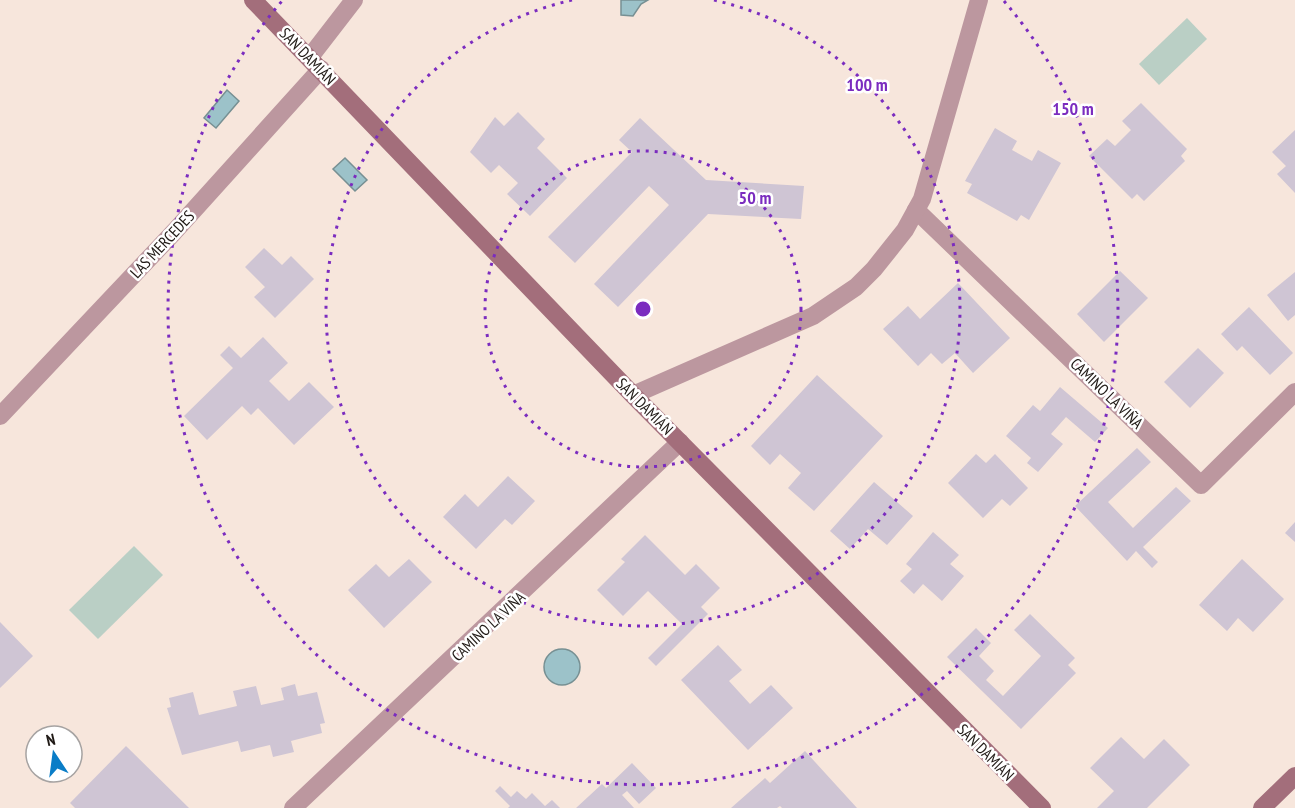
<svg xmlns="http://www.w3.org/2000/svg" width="1295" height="808" viewBox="0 0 1295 808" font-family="'PT Sans Narrow',sans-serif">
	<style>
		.garden { fill: #bacfc5 }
		.water { fill: #9cc2c9; stroke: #779093; stroke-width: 1.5 }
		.building { fill: #cfc5d4 }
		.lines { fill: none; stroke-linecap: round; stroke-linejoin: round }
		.street { stroke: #bc979f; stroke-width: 18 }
		.secondary { stroke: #a36e7b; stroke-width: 18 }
		.ring { fill: none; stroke: #7b2cbf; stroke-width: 3; stroke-dasharray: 3 6 }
		.labels { text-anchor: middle; stroke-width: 5; stroke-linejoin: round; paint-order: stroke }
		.street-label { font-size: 16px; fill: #201a16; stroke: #fff }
		.centre { fill: #7b2cbf; stroke: #fff; stroke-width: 3 }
		.ring-label { font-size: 18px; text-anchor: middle; font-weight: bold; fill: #7b2cbf; stroke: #fff; stroke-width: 5; stroke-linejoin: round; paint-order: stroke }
	</style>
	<rect width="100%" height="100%" fill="#f7e6dc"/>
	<g class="garden">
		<polygon points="1187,18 1207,39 1159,85 1139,64"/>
		<polygon points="134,546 163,575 98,639 69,610"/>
	</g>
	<g class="water">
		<polygon points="621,0 648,0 641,4 633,16 621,15"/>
		<polygon points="227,90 239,101 216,128 204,118"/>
		<polygon points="345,158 367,180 355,191 333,169"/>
		<circle cx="562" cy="667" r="18"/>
	</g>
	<g class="building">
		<polygon points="1141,103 1187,149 1181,156 1185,161 1144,201 1137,194 1132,199 1089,156 1107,139 1115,146 1131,130 1122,121"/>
		<polygon points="518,112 545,139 537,148 567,178 530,216 507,194 518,183 499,165 491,173 470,152 495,117 504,126"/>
		<polygon points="640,118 706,180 804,186 801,219 708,214 618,307 594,284 669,205 649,186 575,263 548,237 632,152 619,140"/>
		<polygon points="995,128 1017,141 1012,150 1032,161 1038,150 1061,163 1029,220 1021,215 1017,221 967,193 972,184 965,181"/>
		<polygon points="1295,130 1295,193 1277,174 1286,166 1272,152"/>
		<polygon points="264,248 282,265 291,256 314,279 275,318 254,297 265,287 245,267"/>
		<polygon points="1120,271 1148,298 1104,342 1077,314"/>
		<polygon points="1295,272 1295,315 1288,321 1267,295"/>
		<polygon points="958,283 1010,338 973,373 955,353 942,364 931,353 918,366 883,329 908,306 920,319"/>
		<polygon points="1249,307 1293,353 1270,375 1242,346 1237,351 1221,334"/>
		<polygon points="263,337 288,363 269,381 289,401 309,382 334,407 294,445 258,408 251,415 242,406 207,440 184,416 233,368 220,355 229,346 241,358"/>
		<polygon points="1198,348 1224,373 1190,408 1164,382"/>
		<polygon points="817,375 883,436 814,511 788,488 801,473 780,454 770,465 751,446"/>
		<polygon points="1060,387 1108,428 1095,442 1066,417 1051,434 1063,444 1038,472 1027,463 1031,458 1006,436 1033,405 1040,411"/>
		<polygon points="1137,448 1151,462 1108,502 1133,528 1176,487 1191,501 1143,547 1158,562 1152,568 1136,551 1127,561 1075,506"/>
		<polygon points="976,454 986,463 995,454 1028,488 1010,506 1002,499 983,518 948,483"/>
		<polygon points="508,476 535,501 512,525 505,519 476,549 443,517 465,494 478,507"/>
		<polygon points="874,482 913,516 887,545 868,529 850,549 830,531"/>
		<polygon points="1295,522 1295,542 1285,533"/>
		<polygon points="933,532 959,555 950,564 964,576 942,601 923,584 914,594 900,581 912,569 906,564"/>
		<polygon points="645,535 685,575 696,564 720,588 701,607 708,614 656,666 648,658 682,624 648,591 623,616 597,590 625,562 621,559"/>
		<polygon points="409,559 432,582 384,628 348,590 376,564 389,577"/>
		<polygon points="1242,559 1284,599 1253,632 1238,618 1227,631 1199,605"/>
		<polygon points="1030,614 1075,658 1068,665 1076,673 1021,729 947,657 976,628 991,643 979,656 994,671 986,680 1003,696 1041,656 1014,630"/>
		<polygon points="0,622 33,656 0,688"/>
		<polygon points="718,645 742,670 729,681 750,704 771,685 793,708 748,750 681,680"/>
		<polygon points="295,684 298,696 317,692 325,723 320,724 322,733 291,741 294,752 273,757 270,745 241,752 238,741 182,755 167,708 171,707 169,698 193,692 199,715 237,706 233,691 256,686 261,705 284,700 281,688"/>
		<polygon points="1121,737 1144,759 1164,739 1190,765 1147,808 1097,808 1114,791 1090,768"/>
		<polygon points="126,746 189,808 75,808 70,803"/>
		<polygon points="805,751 857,808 782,808 780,806 777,808 731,808 765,778 770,783"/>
		<polygon points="632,763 656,788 639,804 627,791 622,795 634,808 576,808 602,784 606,788"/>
		<polygon points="500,786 511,797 517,791 526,799 532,793 545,806 552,800 560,808 508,808 510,806 495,791"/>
	</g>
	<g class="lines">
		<g class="street">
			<polyline points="310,57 354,0"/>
			<polyline points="916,210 1201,485 1295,392"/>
			<polyline points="633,395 813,316 856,287 874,269 905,230 922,199 979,0"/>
			<polyline points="0,416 174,232 321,69"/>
			<polyline points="293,808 680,442"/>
		</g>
		<g class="secondary">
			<polyline points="253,0 633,395 1042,808"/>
			<polyline points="1262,808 1295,776"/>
		</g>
	</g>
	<g class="ring">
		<circle cx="643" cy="309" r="158"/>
		<path d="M714 0A317 317 0 1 1 572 0"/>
		<path d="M1004 1A475 475 0 1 1 282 1"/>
	</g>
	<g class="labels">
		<g class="street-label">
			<text transform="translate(308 56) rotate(46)" y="6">SAN DAMIÁN</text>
			<text transform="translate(162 244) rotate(-47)" y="6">LAS MERCEDES</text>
			<text transform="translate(1107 393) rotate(44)" y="6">CAMINO LA VIÑA</text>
			<text transform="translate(645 406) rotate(45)" y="6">SAN DAMIÁN</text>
			<text transform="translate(488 626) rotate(-43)" y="6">CAMINO LA VIÑA</text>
			<text transform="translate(986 752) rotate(45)" y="6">SAN DAMIÁN</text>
		</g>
	</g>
	<circle cx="643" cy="309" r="9" class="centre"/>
	<g class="ring-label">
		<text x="867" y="91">100 m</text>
		<text x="1073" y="115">150 m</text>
		<text x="755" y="204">50 m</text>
	</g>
	<g transform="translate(54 754) rotate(347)"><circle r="28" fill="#ffffff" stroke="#a6a3a2" stroke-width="1.5"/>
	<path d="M0-4.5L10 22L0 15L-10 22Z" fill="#0a7dc7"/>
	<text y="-9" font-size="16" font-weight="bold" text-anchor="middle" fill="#201a16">N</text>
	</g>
</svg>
